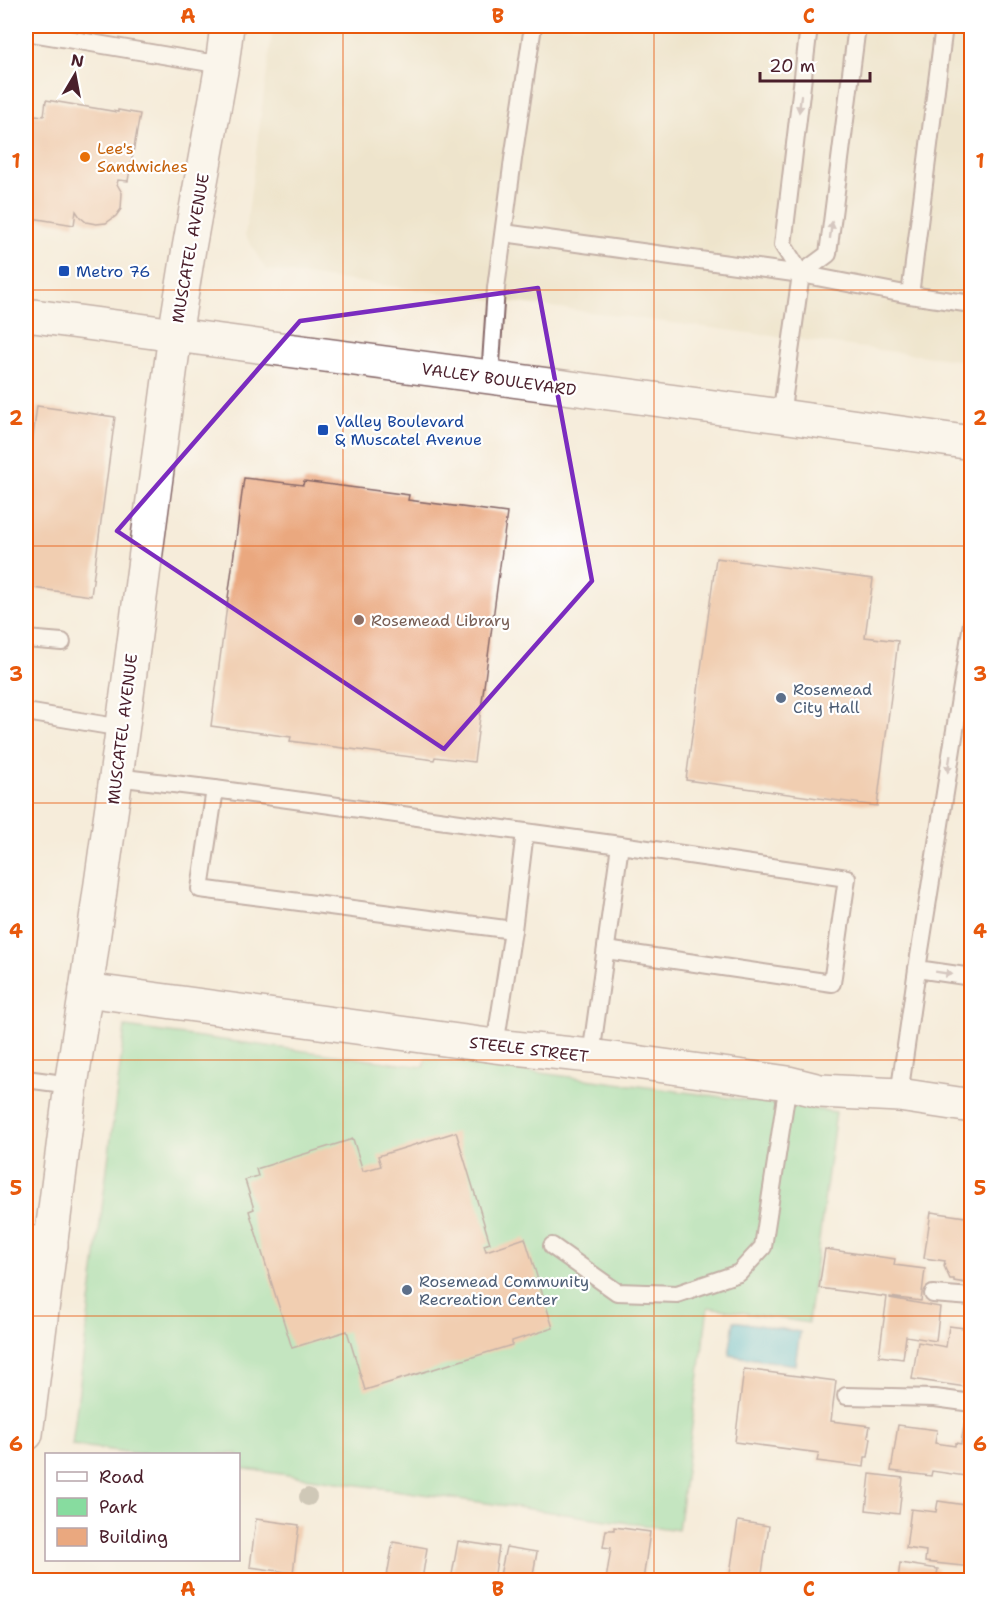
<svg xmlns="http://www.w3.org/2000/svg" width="997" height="1606" viewBox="0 0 997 1606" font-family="'Shantell Sans',sans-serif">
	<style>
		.built { fill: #e5daba }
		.green { fill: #87dc9f; stroke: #687e65; stroke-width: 1.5 }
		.water { fill: #59c1d5; stroke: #527080; stroke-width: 1.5 }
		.building { fill: #eaa87f }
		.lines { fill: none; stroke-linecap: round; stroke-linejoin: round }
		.service-casing { stroke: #866768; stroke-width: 20 }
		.minor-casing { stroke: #866768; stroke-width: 36 }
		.tertiary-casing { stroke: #866768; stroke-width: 36 }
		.primary-casing { stroke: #866768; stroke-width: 36 }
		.service { stroke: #fff; stroke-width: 16 }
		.minor { stroke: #fff; stroke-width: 33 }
		.tertiary { stroke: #fff; stroke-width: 33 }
		.primary { stroke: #fff; stroke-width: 33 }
		.tree { fill: #a19b8d }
		.oneway { fill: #ae9aa0 }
		.marked { fill: none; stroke: #7b2cbf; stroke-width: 4.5; stroke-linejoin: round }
		.grid { fill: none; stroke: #e8590c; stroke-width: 1.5; stroke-opacity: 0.55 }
		.food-dot { fill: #e8710a; stroke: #fff; stroke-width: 2 }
		.transit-dot { fill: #1a4fb4; stroke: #fff; stroke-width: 2 }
		.education-dot { fill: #8d6e63; stroke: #fff; stroke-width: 2 }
		.service-dot { fill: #5c6f8a; stroke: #fff; stroke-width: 2 }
		.labels { text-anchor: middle; stroke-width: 4.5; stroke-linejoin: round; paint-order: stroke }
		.food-label { font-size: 16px; fill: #c56008; stroke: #fff; text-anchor: start }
		.street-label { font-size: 16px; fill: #4a1f2b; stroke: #fff }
		.transit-label { font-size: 16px; fill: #164399; stroke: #fff; text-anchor: start }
		.education-label { font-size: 16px; fill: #785e54; stroke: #fff; text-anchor: start }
		.service-label { font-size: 16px; fill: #4e5e75; stroke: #fff; text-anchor: start }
		.neatline { fill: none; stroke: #e8590c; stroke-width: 2 }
		.grid-label { font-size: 20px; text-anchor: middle; font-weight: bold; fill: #e8590c }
	</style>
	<rect width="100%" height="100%" fill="#fff"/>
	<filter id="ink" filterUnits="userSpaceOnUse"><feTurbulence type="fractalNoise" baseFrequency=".0167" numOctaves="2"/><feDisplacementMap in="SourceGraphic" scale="12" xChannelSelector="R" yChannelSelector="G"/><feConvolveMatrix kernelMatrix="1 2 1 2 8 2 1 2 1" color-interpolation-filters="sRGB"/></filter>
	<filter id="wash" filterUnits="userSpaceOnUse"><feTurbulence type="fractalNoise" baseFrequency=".008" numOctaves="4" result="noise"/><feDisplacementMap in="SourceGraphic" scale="24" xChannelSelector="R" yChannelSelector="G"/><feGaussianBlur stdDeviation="1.35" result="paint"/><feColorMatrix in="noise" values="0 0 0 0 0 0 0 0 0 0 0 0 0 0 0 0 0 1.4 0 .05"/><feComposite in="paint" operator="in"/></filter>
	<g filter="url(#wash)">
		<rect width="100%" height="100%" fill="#f6ecda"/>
		<polygon class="built" points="273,26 971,26 971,362 266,270 245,235"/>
		<polygon class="green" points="125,1027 424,1067 426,1058 836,1112 808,1323 708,1307 678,1530 239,1468 238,1454 141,1454 72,1445"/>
		<polygon class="water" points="734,1321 800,1332 795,1365 729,1355"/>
		<g id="blocks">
			<g class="building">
				<polygon points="46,100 118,112 118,110 140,114 128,181 118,180 117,184 122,193 121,209 116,216 106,223 96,224 86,222 80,217 76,211 74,225 26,217 26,114 44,116"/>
				<polygon points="37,406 115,417 91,596 26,587 26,490"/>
				<polygon points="244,478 303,485 304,481 409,495 408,500 507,513 474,762 435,757 434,760 290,741 291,737 211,726"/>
				<polygon points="716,558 873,579 865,637 898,641 877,806 686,780"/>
				<polygon points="456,1132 490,1243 484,1245 486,1251 525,1238 553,1328 512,1341 512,1345 365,1390 347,1331 292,1348 249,1211 254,1209 245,1180 258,1176 256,1169 353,1139 363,1171 381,1166 378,1156"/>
				<polygon points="931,1212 972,1218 972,1284 954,1281 954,1279 950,1279 944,1266 945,1261 924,1258"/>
				<polygon points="825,1249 895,1259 894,1265 925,1269 921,1301 890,1297 890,1298 940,1307 936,1341 906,1336 903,1359 879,1356 887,1297 819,1288"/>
				<polygon points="949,1326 972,1329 972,1388 912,1379 918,1342 946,1347"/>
				<polygon points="744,1369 836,1381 831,1421 870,1426 868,1437 871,1438 868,1457 865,1457 864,1467 817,1461 819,1453 735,1442"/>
				<polygon points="966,1414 972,1415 972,1477 932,1471 931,1476 891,1471 898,1425 937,1430 935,1443 955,1446 955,1443 961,1444"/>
				<polygon points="870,1474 903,1478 899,1514 866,1510"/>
				<polygon points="938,1501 972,1506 972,1567 925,1562 926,1551 906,1548 911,1509 936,1512"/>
				<polygon points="256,1519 299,1525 293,1573 250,1567"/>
				<polygon points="738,1521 769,1526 761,1580 729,1580"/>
				<polygon points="614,1527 650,1532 643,1580 606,1580 611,1548 603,1547 606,1530 614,1530"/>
				<polygon points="458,1541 499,1547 494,1580 451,1580"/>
				<polygon points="393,1542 427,1548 422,1580 387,1576"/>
				<polygon points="506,1547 537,1552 532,1580 499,1580"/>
				<polygon points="900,1563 938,1569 936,1580 898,1580"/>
				<polygon points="562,1575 593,1579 593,1580 561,1580"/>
			</g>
		</g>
	</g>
	<g filter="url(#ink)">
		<use href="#blocks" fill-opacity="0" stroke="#866768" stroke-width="1.5"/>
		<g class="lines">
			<defs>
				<g id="service">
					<polyline points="944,26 910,295 972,304"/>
					<polyline points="26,32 222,65"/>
					<polyline points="504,233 801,274 910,295"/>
					<polyline points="801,274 828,254 857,26"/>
					<polyline points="490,378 496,288 513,159 533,26"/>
					<polyline points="781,416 801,274 783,245 809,26"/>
					<polyline points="26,639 62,642"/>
					<polyline points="26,712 122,728"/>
					<polyline points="116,777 215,789"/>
					<polyline points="513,930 200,889 215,789 525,832"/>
					<polyline points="917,969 972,977"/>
					<polyline points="495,1046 513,930 525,832 620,845"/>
					<polyline points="591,1056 620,845 847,878 832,983 606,950"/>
					<polyline points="26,1079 71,1085"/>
					<polyline points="899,1095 917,969 972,623"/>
					<polyline points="552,1246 617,1292 677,1294 739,1273 763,1247 788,1083"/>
					<polyline points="933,1294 972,1297"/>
					<polyline points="846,1396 935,1398 972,1403"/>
				</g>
				<g id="minor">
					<polyline points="86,990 495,1046 591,1056 788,1083 820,1091 899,1095 972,1106"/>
					<polyline points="26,1242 51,1245"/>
				</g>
				<polyline id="tertiary" points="26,1434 71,1085 86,990 116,777 175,335 189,248 222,65 227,26"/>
				<polyline id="primary" points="26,315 781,416 972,443"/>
			</defs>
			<use href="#service" class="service-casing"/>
			<use href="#minor" class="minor-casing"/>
			<use href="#tertiary" class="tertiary-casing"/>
			<use href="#primary" class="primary-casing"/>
			<use href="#service" class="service"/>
			<use href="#minor" class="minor"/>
			<use href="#tertiary" class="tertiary"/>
			<use href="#primary" class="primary"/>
		</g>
		<circle class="tree" cx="308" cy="1497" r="9"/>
		<defs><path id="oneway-solid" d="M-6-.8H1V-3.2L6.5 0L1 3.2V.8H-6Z" transform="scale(1.5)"/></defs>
		<g class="oneway">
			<use href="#oneway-solid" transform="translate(800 104) rotate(97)"/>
			<use href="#oneway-solid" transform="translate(831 230) rotate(-83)"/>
			<use href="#oneway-solid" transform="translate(949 764) rotate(99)"/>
			<use href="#oneway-solid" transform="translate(944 973) rotate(9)"/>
		</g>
	</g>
	<path d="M0 0H997V1606H0ZM538 288 592 581 444 749 117 531 300 321Z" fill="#f6ecda" fill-opacity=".55" fill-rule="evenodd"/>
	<path class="marked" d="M538 288 592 581 444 749 117 531 300 321Z"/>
	<path class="grid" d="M343 26V1580M654 26V1580M26 290H972M26 546H972M26 803H972M26 1060H972M26 1316H972"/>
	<circle class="food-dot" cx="85" cy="157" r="6"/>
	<g class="transit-dot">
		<rect x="58" y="265" width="12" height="12" rx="3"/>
		<rect x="317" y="424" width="12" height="12" rx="3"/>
	</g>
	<circle class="education-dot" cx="359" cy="620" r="6"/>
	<g class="service-dot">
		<circle cx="781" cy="698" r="6"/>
		<circle cx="407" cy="1290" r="6"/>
	</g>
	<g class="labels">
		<g class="food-label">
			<text x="97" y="154">Lee's<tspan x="97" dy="18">Sandwiches</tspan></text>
		</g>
		<g class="street-label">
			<text transform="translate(190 248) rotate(-80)" y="6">MUSCATEL AVENUE</text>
			<text transform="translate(499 379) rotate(8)" y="6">VALLEY BOULEVARD</text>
			<text transform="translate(122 729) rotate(-83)" y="6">MUSCATEL AVENUE</text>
			<text transform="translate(529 1049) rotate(7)" y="6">STEELE STREET</text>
		</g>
		<g class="transit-label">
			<text x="76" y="277">Metro 76</text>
			<text x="335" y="427">Valley Boulevard<tspan x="335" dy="18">&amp; Muscatel Avenue</tspan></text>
		</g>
		<g class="education-label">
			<text x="371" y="626">Rosemead Library</text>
		</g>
		<g class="service-label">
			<text x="793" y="695">Rosemead<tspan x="793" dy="18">City Hall</tspan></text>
			<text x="419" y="1287">Rosemead Community<tspan x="419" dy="18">Recreation Center</tspan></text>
		</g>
	</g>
	<rect width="997" height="1606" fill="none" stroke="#fff" stroke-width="66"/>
	<rect x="45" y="1453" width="195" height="108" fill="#ffffff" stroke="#b7a5aa" stroke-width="1.5"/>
	<rect x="57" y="1472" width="30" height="9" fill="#ffffff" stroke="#b7a5aa" stroke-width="1.5"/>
	<text x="99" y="1483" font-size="18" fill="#4a1f2b">Road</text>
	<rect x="57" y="1498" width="30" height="18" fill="#87dc9f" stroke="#b7a5aa" stroke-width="1.5"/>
	<text x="99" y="1513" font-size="18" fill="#4a1f2b">Park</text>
	<rect x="57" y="1528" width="30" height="18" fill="#eaa87f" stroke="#b7a5aa" stroke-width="1.5"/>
	<text x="99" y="1543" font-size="18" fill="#4a1f2b">Building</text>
	<g transform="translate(75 75) rotate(10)" stroke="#ffffff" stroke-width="4.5" paint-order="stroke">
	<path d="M0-4.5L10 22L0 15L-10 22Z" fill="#4a1f2b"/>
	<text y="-9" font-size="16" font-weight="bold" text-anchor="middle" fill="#4a1f2b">N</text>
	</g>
	<path d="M760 72v9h110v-9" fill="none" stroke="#4a1f2b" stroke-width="3"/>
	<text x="769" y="72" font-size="18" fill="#4a1f2b" stroke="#ffffff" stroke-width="4.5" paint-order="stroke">20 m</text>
	<rect x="33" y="33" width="931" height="1540" class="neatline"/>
	<g class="grid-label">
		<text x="188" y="23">A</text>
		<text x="498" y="23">B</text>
		<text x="809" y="23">C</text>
		<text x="16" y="168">1</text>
		<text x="980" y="168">1</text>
		<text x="16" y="425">2</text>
		<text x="980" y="425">2</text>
		<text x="16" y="681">3</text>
		<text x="980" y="681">3</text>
		<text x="16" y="938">4</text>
		<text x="980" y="938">4</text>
		<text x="16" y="1195">5</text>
		<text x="980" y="1195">5</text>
		<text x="16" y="1451">6</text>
		<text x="980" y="1451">6</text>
		<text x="188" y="1596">A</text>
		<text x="498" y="1596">B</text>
		<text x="809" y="1596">C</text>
	</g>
</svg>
